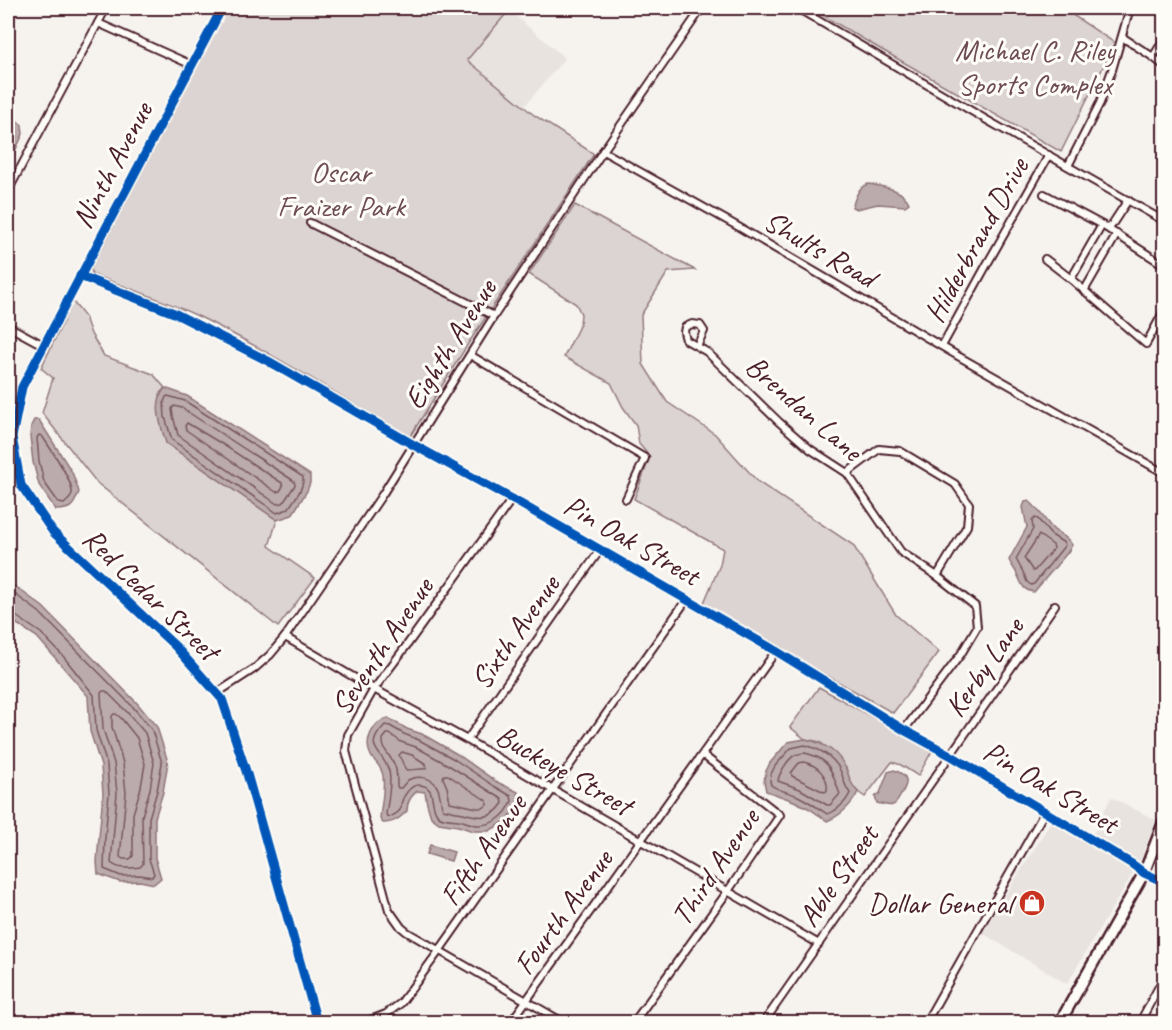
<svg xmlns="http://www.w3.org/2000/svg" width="1172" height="1030" viewBox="0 0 1172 1030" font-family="Caveat,sans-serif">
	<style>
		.built { fill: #e9e3e0 }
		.green { fill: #dcd4d2; stroke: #937a7e; stroke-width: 1.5 }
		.water { fill: #bbabac; stroke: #8e7378; stroke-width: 1.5 }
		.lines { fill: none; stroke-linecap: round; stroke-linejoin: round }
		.shore { stroke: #77575f; stroke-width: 1.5 }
		.minor-casing { stroke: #4a1f2b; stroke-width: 10 }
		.primary-casing { stroke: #4a1f2b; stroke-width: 14 }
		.minor { stroke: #fdfcf7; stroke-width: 6 }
		.primary { stroke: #fdfcf7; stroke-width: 9 }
		.cycleway-casing { stroke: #fdfcf7; stroke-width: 13 }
		.cycleway { stroke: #0057b8; stroke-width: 9 }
		.labels { text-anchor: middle; stroke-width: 6; stroke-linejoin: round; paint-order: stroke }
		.park-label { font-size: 30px; fill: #6e4c55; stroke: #fdfcf7 }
		.street-label { font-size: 30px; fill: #4a1f2b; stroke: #fdfcf7 }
		.poi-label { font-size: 30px; fill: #4a1f2b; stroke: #fdfcf7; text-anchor: end }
	</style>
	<rect width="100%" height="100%" fill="#f6f3ef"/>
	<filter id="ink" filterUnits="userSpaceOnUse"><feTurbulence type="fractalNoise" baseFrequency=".0167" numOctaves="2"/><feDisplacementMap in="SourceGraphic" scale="12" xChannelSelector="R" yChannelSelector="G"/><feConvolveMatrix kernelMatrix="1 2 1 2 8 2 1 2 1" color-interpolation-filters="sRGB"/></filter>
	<g filter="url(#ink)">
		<g class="built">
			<polygon points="509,10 565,58 524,107 466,60"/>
			<polygon points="1111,797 1156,820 1139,863 1067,984 982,933 1052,820 1089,842"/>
		</g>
		<g class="green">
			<path d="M228 8H511L467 60 534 115 594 154 468 344 411 435 408 436C341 396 275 355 206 320 170 302 130 289 92 274L91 269Z"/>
			<polygon points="810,8 1069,8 1068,12 1115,43 1061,152 882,50"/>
			<polygon points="575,205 695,270 668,272 641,315 643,364 667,402 715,434 758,482 853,545 896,615 939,652 893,713 703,605 720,565 723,549 634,499 650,457 639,444 636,425 623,407 611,383 564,357 580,324 581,314 576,304 529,274"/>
			<polygon points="73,302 85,317 91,334 104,356 153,374 165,388 160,393 166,443 277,520 269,546 315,578 278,627 97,483 42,413 53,378 41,368"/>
			<polygon points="819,687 932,751 918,776 901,765 892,762 865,797 858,792 851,784 846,768 820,742 805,739 790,727"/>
		</g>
		<g class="water">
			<polygon points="15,119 22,125 23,134 10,162 8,161 8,123"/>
			<path d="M869 184C883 187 902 188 909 203L905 206 878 204 856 209 852 207C856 197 858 186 869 184Z"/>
			<path d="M165 388 187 396 310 475V483L307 491 292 515 277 520 166 443C161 426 152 403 165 388Z"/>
			<path d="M34 420H39L72 472 79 492C74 505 72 510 56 510L39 485 33 462 30 436 31 426Z"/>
			<path d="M1029 501C1039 509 1045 521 1054 530 1061 535 1068 537 1072 545L1068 552 1034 592C1022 590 1022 584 1017 574 1015 569 1011 565 1009 560L1027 527 1023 507 1025 502Z"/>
			<polygon points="8,581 43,607 137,703 157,727 168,762 163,792 155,818 155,858 161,878 154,884 140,881 120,882 98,874 97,862 99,837 103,794 101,766 90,731 88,696 37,637 8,618"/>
			<path d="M388 718 407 729 422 734 457 754 497 782 518 792 519 801 508 820 489 831H473L458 826 439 823 431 817 427 804 425 792 417 791C411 797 407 801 407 811 400 818 394 823 383 823L380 819C381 805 385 790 383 776 382 767 376 763 371 756 363 741 373 722 388 718Z"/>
			<path d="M805 739C824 743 839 751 847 771 850 780 851 784 858 792 852 805 840 816 827 821L810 809 794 801 766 791 764 781 766 771 770 763 788 742Z"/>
			<path d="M894 770C908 775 909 781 902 793 900 797 896 804 893 805 888 807 882 804 877 803L875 797 880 793 888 772Z"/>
			<polygon points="430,845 454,852 451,861 427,854"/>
		</g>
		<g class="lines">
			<g class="shore">
				<path d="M168 396 185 401 303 477C304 489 294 500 288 509L277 513 172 440 165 417 164 402 166 397Z"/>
				<polygon points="174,406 182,408 200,420 294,481 295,485 283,503 277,504 178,435 173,416 172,409"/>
				<polygon points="187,423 222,444 282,483 283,486 280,491 276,492 186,430 185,426"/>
				<path d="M39 435 42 436C50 448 73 480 72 493 72 498 67 501 64 504L59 503 44 482 39 461 37 438Z"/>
				<polygon points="1035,518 1038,519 1050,534 1064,543 1065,545 1034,584 1031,585 1027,582 1024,574 1016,559 1033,529 1032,521"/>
				<polygon points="1039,535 1053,545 1054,548 1035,570 1033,571 1024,558"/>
				<polyline points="8,589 39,612 133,707 152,730 162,763 157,791 149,818 149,859 154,874 152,877 140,875 121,876 104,869 105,838 109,794 107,765 96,730 94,695 63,656 41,633 13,614 8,613"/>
				<path d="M103 691H106L127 712 145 733 154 763 150 789 142 816 143 864 140 867C129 868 120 870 111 863L117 793 114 763 103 729 101 693Z"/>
				<polygon points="114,714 116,714 121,718 137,738 145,764 141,787 133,814 133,856 130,859 123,859 120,857 126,793 123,763 112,727 112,716"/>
				<path d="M385 725 390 726 404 734 419 740 454 759 494 786 511 796 512 801C506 816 493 826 476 825 470 824 464 821 458 820 452 819 441 820 437 814 429 803 437 786 419 785 411 784 403 796 401 804 401 805 402 807 401 808 399 813 394 815 390 817L387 816 386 814C388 801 392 783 389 771 382 749 362 749 385 725Z"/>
				<path d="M387 734H390L401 742 416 747 450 766 502 799 503 803C492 820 481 818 463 813 457 812 450 811 443 809 440 802 441 792 436 785 431 777 416 775 408 780 407 781 402 787 401 788H398L397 786C397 781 397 775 396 770 394 757 382 753 383 739Z"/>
				<path d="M805 745C820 749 833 756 840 770 844 778 844 786 850 793 847 801 836 812 827 814 817 807 808 801 798 796 789 792 779 791 771 785L770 781 771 774 775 766 791 748Z"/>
				<path d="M402 752 412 755 426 764 427 768C425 769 410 770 406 770L399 755Z"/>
				<path d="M805 753C832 759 831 773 840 794L830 805H827L800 789 778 781C779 773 788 759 795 755 796 754 804 753 805 753Z"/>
				<path d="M804 762C818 765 829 777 827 791L824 792 792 776 791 773 799 763Z"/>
				<polygon points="444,775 448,775 487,801 487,805 483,808 477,808 450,802 447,787 443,778"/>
			</g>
			<defs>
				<g id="minor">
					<polyline points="222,8 22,387 12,437 21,485 53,532 175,646 222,699 247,774 317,1022"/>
					<polyline points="797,8 985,119 1164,221"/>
					<polyline points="98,23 192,65"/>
					<polyline points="1122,37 1153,57 1164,66"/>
					<polyline points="1153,57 1164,39"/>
					<polyline points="603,151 737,226 958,356 1164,473"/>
					<polyline points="1068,166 1100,103 1112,70 1130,8"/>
					<polyline points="8,191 106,8"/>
					<polyline points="1044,194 1102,225 1164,265"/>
					<polyline points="310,223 494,316"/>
					<polyline points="1109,229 1128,200"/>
					<polyline points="1045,259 1071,279 1146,344 1164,311"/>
					<polyline points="80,276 174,313 268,361 412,444 512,499 776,651 904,730 950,755 1132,864 1144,873 1164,882"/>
					<polyline points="1071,279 1102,225"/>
					<polyline points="1084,291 1117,234"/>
					<polyline points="8,326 45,346"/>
					<polyline points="697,346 704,331 700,325 692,324 685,327 684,332 686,340 707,352 779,422 810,449 847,473 901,552 937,576 975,606 977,627 961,654 904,730"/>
					<polyline points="942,346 986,266 1049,155"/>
					<polyline points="470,355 645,458 626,499"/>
					<polyline points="847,473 879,449 900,451 955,484 969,504 967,526 937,576"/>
					<polyline points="512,499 407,645 374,689 348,735 346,751 389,910 401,927 407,932 563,1022"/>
					<polyline points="285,637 374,689 467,740 819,944"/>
					<polyline points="217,693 254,669 270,655 285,637 382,495 494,316 603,151 702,8"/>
					<polyline points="467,740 600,550"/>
					<polyline points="365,1022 386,1014 401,1003 439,951 687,599"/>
					<polyline points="511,1022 776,651"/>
					<polyline points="634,1022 728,891 780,815 703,755"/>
					<polyline points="764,1022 1055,605"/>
					<polyline points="926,1022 1045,811"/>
					<polyline points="1140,1022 1164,977"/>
				</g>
				<polyline id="primary" points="1060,1022 1144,873 1164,821"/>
			</defs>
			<use href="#minor" class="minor-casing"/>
			<use href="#primary" class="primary-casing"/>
			<use href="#minor" class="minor"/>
			<use href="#primary" class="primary"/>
			<defs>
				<g id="cycleway">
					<polyline points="222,8 22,387 12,437 21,485 53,532 175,646 222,699 247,774 317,1022"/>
					<polyline points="80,276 174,313 268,361 412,444 512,499 776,651 904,730 950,755 1132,864 1144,873 1164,882"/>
				</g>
			</defs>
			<use href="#cycleway" class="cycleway-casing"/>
			<use href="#cycleway" class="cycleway"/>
		</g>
	</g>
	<defs>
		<symbol id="shop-disc" viewBox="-11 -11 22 22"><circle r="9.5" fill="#c8321e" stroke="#fdfcf7"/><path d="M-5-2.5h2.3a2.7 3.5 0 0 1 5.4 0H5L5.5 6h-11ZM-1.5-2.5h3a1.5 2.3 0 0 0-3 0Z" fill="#fff"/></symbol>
	</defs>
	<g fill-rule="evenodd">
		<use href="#shop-disc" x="1017" y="888" width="30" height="30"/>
	</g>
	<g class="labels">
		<g class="park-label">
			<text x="1035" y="60">Michael C. Riley<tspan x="1035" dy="34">Sports Complex</tspan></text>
			<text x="341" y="182">Oscar<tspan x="341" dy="34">Fraizer Park</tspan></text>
		</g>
		<g class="street-label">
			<text transform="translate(112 165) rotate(-62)" y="10">Ninth Avenue</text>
			<text transform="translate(976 240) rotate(-61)" y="10">Hilderbrand Drive</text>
			<text transform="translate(820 249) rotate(30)" y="10">Shults Road</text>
			<text transform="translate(450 344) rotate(-58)" y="10">Eighth Avenue</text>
			<text transform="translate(804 408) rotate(41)" y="10">Brendan Lane</text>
			<text transform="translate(632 540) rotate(30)" y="10">Pin Oak Street</text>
			<text transform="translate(151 594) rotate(44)" y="10">Red Cedar Street</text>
			<text transform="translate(515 632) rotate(-55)" y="10">Sixth Avenue</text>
			<text transform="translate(382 646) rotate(-56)" y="10">Seventh Avenue</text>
			<text transform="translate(984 667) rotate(-55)" y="10">Kerby Lane</text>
			<text transform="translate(564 770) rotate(30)" y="10">Buckeye Street</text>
			<text transform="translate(1051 787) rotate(31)" y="10">Pin Oak Street</text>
			<text transform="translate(483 850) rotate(-55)" y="10">Fifth Avenue</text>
			<text transform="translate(715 867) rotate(-56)" y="10">Third Avenue</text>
			<text transform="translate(838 876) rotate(-55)" y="10">Able Street</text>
			<text transform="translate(563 912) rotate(-54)" y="10">Fourth Avenue</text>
		</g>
		<g class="poi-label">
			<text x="1012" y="913">Dollar General</text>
		</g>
	</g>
	<rect width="1172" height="1030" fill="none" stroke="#fdfcf7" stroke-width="30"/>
	<rect x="15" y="15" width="1142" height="1000" fill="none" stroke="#4a1f2b" stroke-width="2" filter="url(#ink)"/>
</svg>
